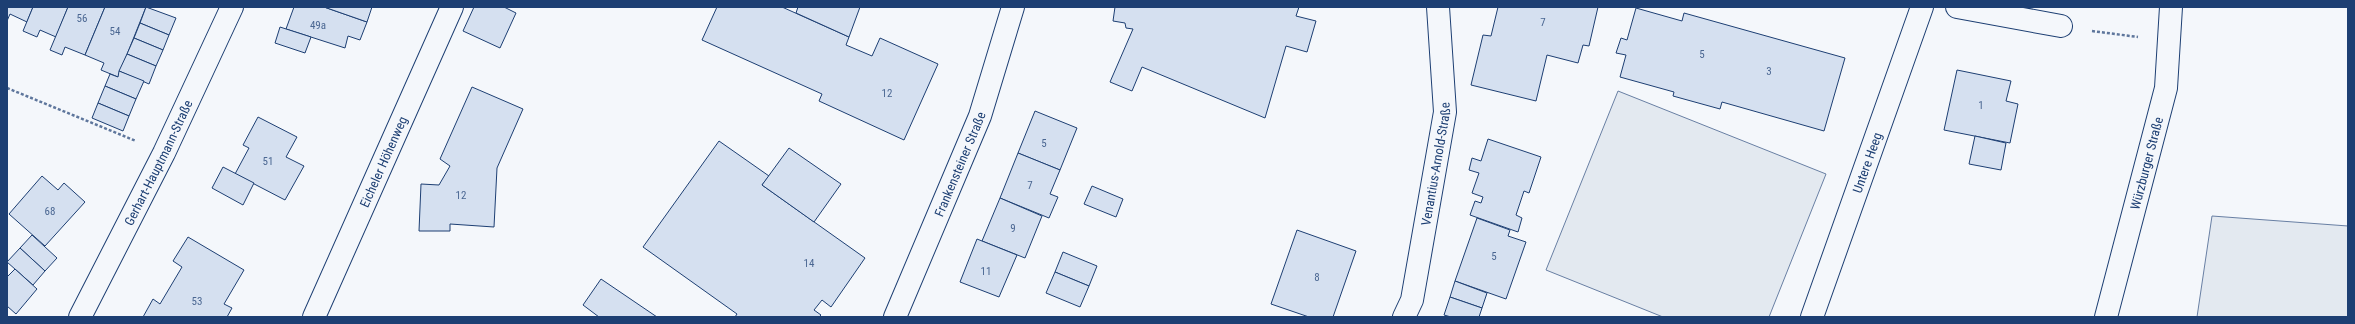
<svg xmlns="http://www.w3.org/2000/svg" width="2355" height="324" viewBox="0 0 2355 324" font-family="'Roboto Condensed',sans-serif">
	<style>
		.green { fill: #e3e9f0; stroke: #687fa3 }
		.building { fill: #d5e0f0; stroke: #1d3f73 }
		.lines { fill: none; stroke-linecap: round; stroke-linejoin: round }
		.minor-casing { stroke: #1d3f73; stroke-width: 24 }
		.major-casing { stroke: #1d3f73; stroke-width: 24 }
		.path { stroke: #5e769c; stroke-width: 2.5; stroke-dasharray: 3 2; stroke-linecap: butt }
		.minor { stroke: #f4f7fb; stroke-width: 22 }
		.major { stroke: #f4f7fb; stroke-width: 22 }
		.labels { text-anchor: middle; stroke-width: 3; stroke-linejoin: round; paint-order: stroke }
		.number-label { font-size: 11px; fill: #4b6792 }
		.street-label { font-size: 13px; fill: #1d3f73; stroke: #f4f7fb }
	</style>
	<rect width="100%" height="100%" fill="#f4f7fb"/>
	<g class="green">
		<polygon points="1618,91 1826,174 1769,317 1663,317 1546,270"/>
		<polygon points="2212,216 2348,226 2348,317 2197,317"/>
	</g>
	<g class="building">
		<polygon points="7,7 33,7 27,22 10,14 7,21"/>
		<polygon points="33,7 68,7 56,37 40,30 37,37 23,31"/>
		<polygon points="68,7 105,7 85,55 65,47 62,55 50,50"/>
		<polygon points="105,7 146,7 118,77 101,70 104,63 85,55"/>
		<polygon points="146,7 176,18 169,35 140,23"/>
		<polygon points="294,7 324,7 367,22 360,40 348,36 345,48 286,29"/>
		<polygon points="324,7 372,7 367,22"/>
		<polygon points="474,7 504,7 516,13 500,48 463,31"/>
		<polygon points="717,7 782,7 849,37 846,45 872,56 880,38 938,64 904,140 819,101 822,94 702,40"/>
		<polygon points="798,7 860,7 849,37 796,13"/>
		<polygon points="1115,7 1299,7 1296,16 1316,21 1307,52 1286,46 1265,118 1142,67 1132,91 1110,82 1133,29 1126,28 1125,23 1113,21"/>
		<polygon points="1498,7 1598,7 1589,46 1583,45 1578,63 1547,55 1536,101 1471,85 1483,35 1491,36"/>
		<polygon points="1636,8 1682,21 1684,13 1845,58 1824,131 1722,102 1720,109 1673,96 1674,92 1620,77 1626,55 1616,53 1621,38 1627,40"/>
		<polygon points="140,23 169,35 163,50 134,38"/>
		<polygon points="280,27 311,37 305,53 275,43"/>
		<polygon points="134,38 163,50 156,66 127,54"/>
		<polygon points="127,54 156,66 149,84 119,71"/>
		<polygon points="1957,70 2011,81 2006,101 2018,104 2010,143 1944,130"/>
		<polygon points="119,71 144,81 136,99 105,86 110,74 118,77"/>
		<polygon points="105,86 136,99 129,116 98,103"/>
		<polygon points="472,87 523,109 497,168 494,227 450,224 450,231 419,231 421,184 439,185 450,166 440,159"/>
		<polygon points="98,103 129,116 123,131 92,118"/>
		<polygon points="1035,111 1077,128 1060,170 1018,153"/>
		<polygon points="258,117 297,137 286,157 304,166 285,200 235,174 249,148 243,145"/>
		<polygon points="1975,136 2006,143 2001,170 1969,164"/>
		<polygon points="1488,139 1541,157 1529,193 1524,191 1516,215 1522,218 1518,232 1470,215 1475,201 1481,203 1483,197 1472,193 1479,173 1469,170 1472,158 1481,161"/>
		<polygon points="719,141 769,176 762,185 865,258 831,307 822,300 814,310 821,315 819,317 735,317 737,314 643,247"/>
		<polygon points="789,148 841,184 814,222 762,185"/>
		<polygon points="1018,153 1060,170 1050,194 1058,197 1049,218 1000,198"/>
		<polygon points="223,167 254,183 243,205 212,188"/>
		<polygon points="42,176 58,190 64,183 85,202 45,246 9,214"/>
		<polygon points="1092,186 1123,199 1116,217 1084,204"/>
		<polygon points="1000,198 1042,216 1025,258 982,241"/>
		<polygon points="1477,218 1510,230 1508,236 1526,242 1506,299 1455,281"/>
		<polygon points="1297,230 1356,251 1333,317 1309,317 1271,304"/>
		<polygon points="32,235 57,258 45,271 20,248"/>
		<polygon points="188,237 244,270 224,304 232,308 227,317 143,317 153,299 160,304 182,267 173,261"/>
		<polygon points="977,239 1017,255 999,297 960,282"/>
		<polygon points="20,248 45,271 33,285 7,262"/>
		<polygon points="1063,252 1097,266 1089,286 1055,272"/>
		<polygon points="15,269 37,289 16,314 7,306 7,277"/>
		<polygon points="1055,272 1089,286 1080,307 1046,293"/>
		<polygon points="601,279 657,317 599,317 583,305"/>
		<polygon points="1455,281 1487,293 1482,308 1450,297"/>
		<polygon points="1450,297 1482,308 1479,317 1451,317 1444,315"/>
	</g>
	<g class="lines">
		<defs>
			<g id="minor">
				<polyline points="1957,7 2061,26"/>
				<path id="s1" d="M80 317 164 153 232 7"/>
				<path id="s2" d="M314 317 452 7"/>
				<path id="s3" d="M895 317 980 116 1013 7"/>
				<path id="s4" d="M1404 317 1412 300 1445 112 1438 7"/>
				<path id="s5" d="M1812 317 1922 7"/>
			</g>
			<g id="major">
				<path id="s6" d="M2106 317 2166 88 2171 7"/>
			</g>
		</defs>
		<use href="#minor" class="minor-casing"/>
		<use href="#major" class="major-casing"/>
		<g class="path">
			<polyline points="2092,31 2138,37"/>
			<polyline points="7,88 136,141"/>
		</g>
		<use href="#minor" class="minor"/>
		<use href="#major" class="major"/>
	</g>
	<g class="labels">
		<g class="number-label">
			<text x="82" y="22">56</text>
			<text x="1543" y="26">7</text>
			<text x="318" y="29">49a</text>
			<text x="115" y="35">54</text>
			<text x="1702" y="58">5</text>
			<text x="1769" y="75">3</text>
			<text x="887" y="97">12</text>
			<text x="1981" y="109">1</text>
			<text x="1044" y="147">5</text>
			<text x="268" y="165">51</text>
			<text x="1030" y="189">7</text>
			<text x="461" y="199">12</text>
			<text x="50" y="215">68</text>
			<text x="1013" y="232">9</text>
			<text x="1494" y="260">5</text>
			<text x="809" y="267">14</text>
			<text x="986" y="275">11</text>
			<text x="1317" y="281">8</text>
			<text x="197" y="305">53</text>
		</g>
		<g class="street-label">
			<text dy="5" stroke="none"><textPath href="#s2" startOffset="170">Eicheler Höhenweg</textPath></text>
			<text dy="5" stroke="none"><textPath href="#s5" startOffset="164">Untere Heeg</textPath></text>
			<text dy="5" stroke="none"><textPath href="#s1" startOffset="173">Gerhart-Hauptmann-Straße</textPath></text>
			<text dy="5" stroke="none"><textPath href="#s4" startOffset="157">Venantius-Arnold-Straße</textPath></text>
			<text dy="5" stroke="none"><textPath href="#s6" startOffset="159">Würzburger Straße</textPath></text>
			<text dy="5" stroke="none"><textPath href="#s3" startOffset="166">Frankensteiner Straße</textPath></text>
		</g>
	</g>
	<rect width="2355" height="324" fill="none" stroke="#1d3f73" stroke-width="16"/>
</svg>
